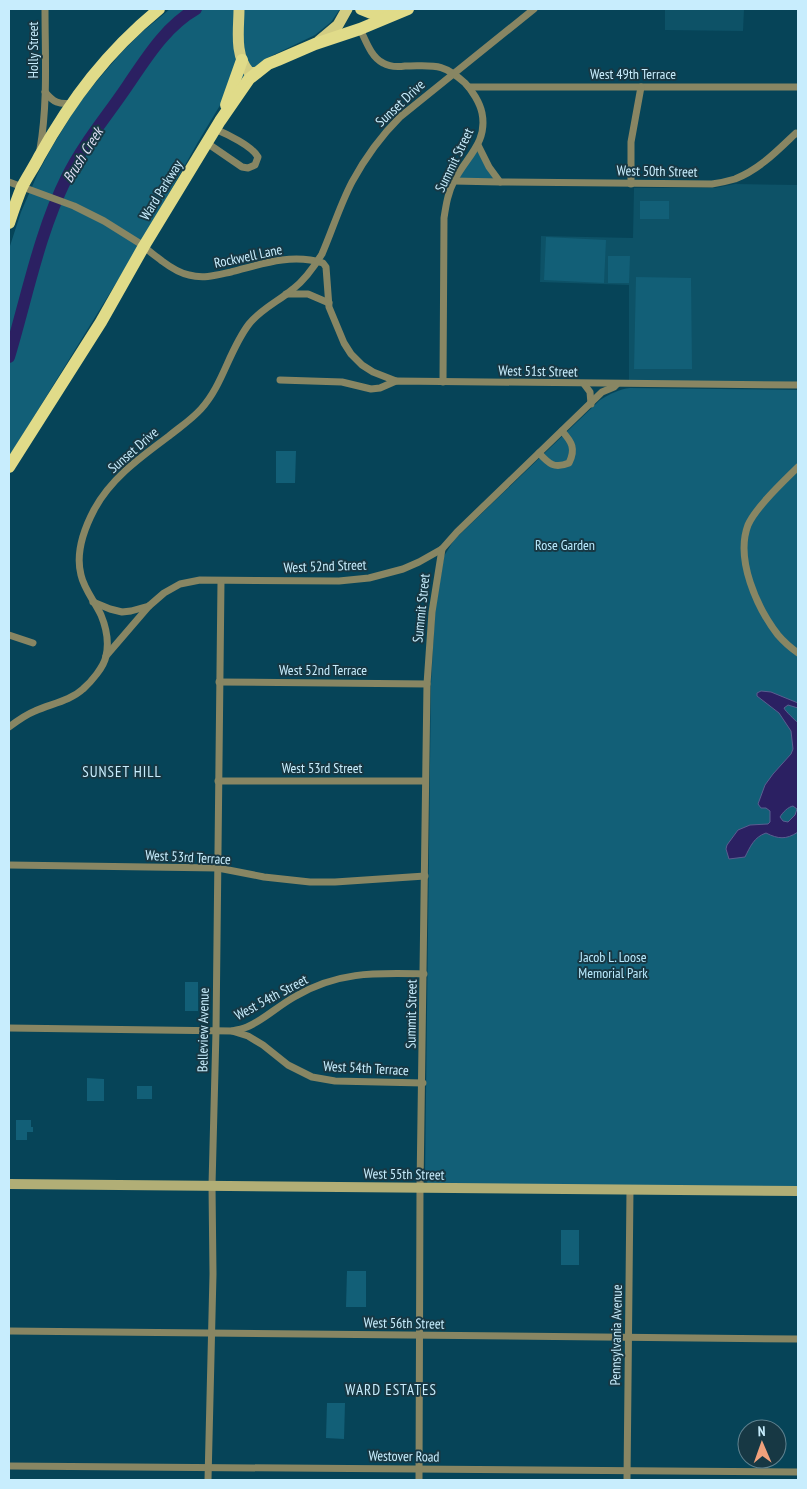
<svg xmlns="http://www.w3.org/2000/svg" width="807" height="1489" viewBox="0 0 807 1489" font-family="'PT Sans Narrow',sans-serif">
	<style>
		.built { fill: #0d5267 }
		.green { fill: #125f77 }
		.water { fill: #2b2062; stroke: #5a5e90; fill-rule: evenodd }
		.lines { fill: none; stroke-linecap: round; stroke-linejoin: round }
		.river { stroke: #2b2062; stroke-width: 12 }
		.minor { stroke: #888663; stroke-width: 7 }
		.secondary { stroke: #b1ae76; stroke-width: 10 }
		.primary { stroke: #d2cd83; stroke-width: 11 }
		.trunk { stroke: #e0db89; stroke-width: 12 }
		.labels { text-anchor: middle; stroke-width: 4; stroke-linejoin: round; paint-order: stroke }
		.street-label { font-size: 14px; fill: #c8edfd; stroke: #173844 }
		.park-label { font-size: 14px; fill: #baeafe; stroke: #173844 }
		.water-label { font-size: 15px; font-style: italic; fill: #dfdff4; stroke: #173844 }
		.neighbourhood-label { font-size: 15px; letter-spacing: 1px; fill: #c8edfd; stroke: #173844 }
	</style>
	<rect width="100%" height="100%" fill="#064458"/>
	<g class="built">
		<polygon points="665,9 744,9 743,31 665,30"/>
		<polygon points="735,184 798,185 798,382 629,381 629,285 540,282 541,236 633,238 634,188 715,188"/>
	</g>
	<g class="green">
		<polygon points="170,9 340,9 331,22 315,35 265,59 222,102 198,142 145,236 9,457 9,249 21,212 38,173 52,147 77,106 96,82 122,52 141,33"/>
		<polygon points="477,151 495,178 493,180 458,178"/>
		<rect x="640" y="201" width="29" height="18"/>
		<polygon points="546,237 606,240 604,283 544,280"/>
		<polygon points="608,256 630,256 629,283 608,283"/>
		<polygon points="636,277 691,278 692,369 634,369"/>
		<path d="M630 388 798 390V1187L428 1184 425 1178 431 684 435 611 444 556 454 540 600 400C610 394 619 389 630 388Z"/>
		<polygon points="276,451 296,451 295,483 276,483"/>
		<rect x="185" y="982" width="13" height="29"/>
		<polygon points="87,1078 104,1079 104,1101 87,1101"/>
		<rect x="137" y="1086" width="15" height="13"/>
		<polygon points="16,1120 31,1120 31,1127 33,1127 33,1132 27,1132 27,1140 16,1140"/>
		<rect x="561" y="1230" width="18" height="35"/>
		<polygon points="347,1271 366,1271 366,1307 346,1307"/>
		<polygon points="327,1403 345,1403 344,1439 326,1438"/>
	</g>
	<path class="water" d="M761 691 771 692 798 703V708L788 705 784 708C785 711 795 720 798 723V832C786 840 778 839 766 833 754 837 750 847 745 857L729 859 726 849 727 845 738 830 750 825 768 824 770 822V811L766 808H761L758 804 765 785 773 774 791 754 793 749 791 731 779 713 757 696V693ZM793 806 797 809 795 815 788 822 783 821 780 817C783 812 788 807 793 806Z"/>
	<g class="lines">
		<path class="river" d="M9 357C27 297 39 233 67 177 83 144 108 115 128 85 147 57 166 26 196 9"/>
		<g class="minor">
			<path d="M360 29C366 41 371 57 383 63 390 67 398 67 405 66 434 66 442 62 465 83 472 90 480 103 482 113 488 143 466 157 454 181 448 192 446 205 444 218L443 382"/>
			<polyline points="469,87 798,87"/>
			<path d="M45 92C53 102 59 105 72 103"/>
			<path d="M207 143 242 167 248 168 255 165 258 157C252 146 227 134 215 129"/>
			<path d="M478 145 489 167 500 182 712 184C719 183 728 181 735 179 760 169 777 151 796 133L798 134"/>
			<path d="M40 149C48 103 45 55 45 9"/>
			<polyline points="454,181 500,182"/>
			<path d="M9 182 74 206 104 221 144 246C149 252 156 256 162 261 170 267 179 273 189 275 204 279 217 275 231 272 261 264 292 253 323 263L326 267 329 307 344 343 351 354 362 365 373 372 396 381"/>
			<polyline points="631,184 631,142 641,87"/>
			<polyline points="286,294 308,294 329,303"/>
			<polyline points="280,380 342,382 371,389 380,388 396,381 798,385"/>
			<polyline points="584,384 590,392 591,404"/>
			<path d="M539 453C549 464 554 469 569 463 576 449 572 442 562 431"/>
			<path d="M798 467C784 481 756 507 748 525 735 559 757 608 778 635 784 642 791 648 798 653"/>
			<polyline points="93,602 110,609 122,612 131,611 149,606 164,593 180,584 200,580 339,581 369,578 403,569 419,562 442,549 457,532 602,392 614,387 617,384"/>
			<polyline points="9,635 33,643"/>
			<polyline points="106,656 149,606"/>
			<polyline points="219,682 427,684"/>
			<path d="M9 727C17 721 25 715 35 711 50 704 70 701 83 689 91 682 104 667 106 656 109 643 106 627 101 615 95 602 84 589 81 575 75 552 84 529 94 510 111 478 141 457 169 436 180 427 191 420 201 409 223 385 229 350 249 324 261 309 279 301 293 289 305 280 314 267 322 254 332 231 340 205 352 182 365 158 381 136 400 117L534 9"/>
			<polyline points="218,781 425,781"/>
			<polyline points="9,865 218,868 264,877 310,882 335,882 425,876"/>
			<path d="M9 1028 232 1031C237 1030 242 1029 247 1027 264 1020 279 1005 296 996 339 971 376 973 424 974"/>
			<polyline points="232,1031 248,1036 263,1045 288,1065 312,1077 335,1081 423,1083"/>
			<polyline points="9,1331 798,1339"/>
			<polyline points="9,1466 798,1472"/>
			<polyline points="208,1480 213,1274 212,1185 216,1031 221,581"/>
			<polyline points="419,1480 420,1188 427,684 432,612 442,549"/>
			<polyline points="627,1480 630,1189"/>
		</g>
		<polyline class="secondary" points="9,1184 798,1191"/>
		<g class="primary">
			<path d="M239 9C239 29 234 55 249 72L257 73"/>
			<polyline points="319,41 338,25 347,9"/>
		</g>
		<g class="trunk">
			<polyline points="361,9 371,13 392,14"/>
			<polyline points="226,105 242,60"/>
			<path d="M9 223C13 211 17 199 22 187 27 177 34 167 39 157 72 98 107 52 159 9"/>
			<polyline points="9,467 101,322 144,246 220,121 249,79 268,64 278,60 315,44 360,29 408,9"/>
		</g>
	</g>
	<g class="labels">
		<g class="street-label">
			<text transform="translate(33 50) rotate(-90)" y="5">Holly Street</text>
			<text x="633" y="79">West 49th Terrace</text>
			<text transform="translate(400 103) rotate(-43)" y="5">Sunset Drive</text>
			<text transform="translate(454 160) rotate(-64)" y="5">Summit Street</text>
			<text transform="translate(657 171) rotate(1)" y="5">West 50th Street</text>
			<text transform="translate(161 190) rotate(-58)" y="5">Ward Parkway</text>
			<text transform="translate(248 256) rotate(-12)" y="5">Rockwell Lane</text>
			<text transform="translate(538 371) rotate(1)" y="5">West 51st Street</text>
			<text transform="translate(133 450) rotate(-41)" y="5">Sunset Drive</text>
			<text transform="translate(325 566) rotate(-2)" y="5">West 52nd Street</text>
			<text transform="translate(421 608) rotate(-84)" y="5">Summit Street</text>
			<text x="323" y="675">West 52nd Terrace</text>
			<text x="322" y="773">West 53rd Street</text>
			<text transform="translate(188 857) rotate(3)" y="5">West 53rd Terrace</text>
			<text transform="translate(271 997) rotate(-28)" y="5">West 54th Street</text>
			<text transform="translate(411 1014) rotate(-89)" y="5">Summit Street</text>
			<text transform="translate(203 1030) rotate(-89)" y="5">Belleview Avenue</text>
			<text transform="translate(366 1068) rotate(3)" y="5">West 54th Terrace</text>
			<text transform="translate(404 1174) rotate(1)" y="5">West 55th Street</text>
			<text transform="translate(404 1323) rotate(1)" y="5">West 56th Street</text>
			<text transform="translate(616 1335) rotate(-89)" y="5">Pennsylvania Avenue</text>
			<text transform="translate(404 1456) rotate(1)" y="5">Westover Road</text>
		</g>
		<g class="park-label">
			<text x="565" y="550">Rose Garden</text>
			<text x="613" y="962">Jacob L. Loose<tspan x="613" dy="16">Memorial Park</tspan></text>
		</g>
		<g class="water-label">
			<text transform="translate(83 155) rotate(-58)" y="5">Brush Creek</text>
		</g>
		<g class="neighbourhood-label">
			<text x="122" y="777">SUNSET HILL</text>
			<text x="391" y="1395">WARD ESTATES</text>
		</g>
	</g>
	<rect width="807" height="1489" fill="none" stroke="#c8edfd" stroke-width="20"/>
	<g transform="translate(762 1444) rotate(358)"><circle r="24" fill="#173844" stroke="#5e808e"/>
	<path d="M0-4L9 19L0 12L-9 19Z" fill="#f1a17c"/>
	<text y="-8" font-size="14" font-weight="bold" text-anchor="middle" fill="#c8edfd">N</text>
	</g>
</svg>
